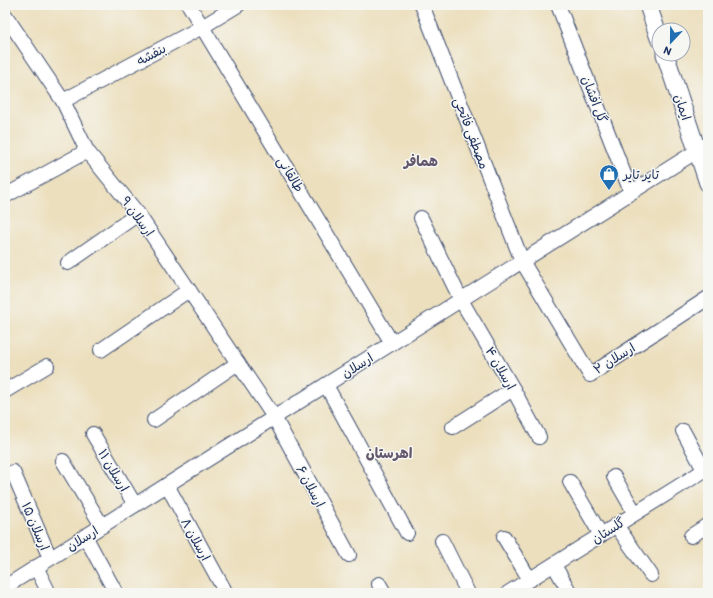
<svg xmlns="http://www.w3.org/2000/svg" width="713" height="598" viewBox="0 0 713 598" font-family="Itim,'Playpen Sans Arabic',sans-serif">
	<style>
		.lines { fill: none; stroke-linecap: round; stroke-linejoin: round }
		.minor-casing { stroke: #3a496c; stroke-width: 16 }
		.tertiary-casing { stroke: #3a496c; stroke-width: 19 }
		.minor { stroke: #fff; stroke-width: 14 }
		.tertiary { stroke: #fff; stroke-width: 17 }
		.labels { text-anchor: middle; stroke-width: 3; stroke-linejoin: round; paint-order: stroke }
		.street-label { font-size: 13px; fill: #1b2f5e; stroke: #f6f6f2 }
		.poi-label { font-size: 13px; fill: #1b2f5e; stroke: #f6f6f2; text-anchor: start }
		.neighbourhood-label { font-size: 14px; font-weight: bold; fill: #63576d; stroke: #f6f6f2 }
	</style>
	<rect width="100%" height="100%" fill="#f6f6f2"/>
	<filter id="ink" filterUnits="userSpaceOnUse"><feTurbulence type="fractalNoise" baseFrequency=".025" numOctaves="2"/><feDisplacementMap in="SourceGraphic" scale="8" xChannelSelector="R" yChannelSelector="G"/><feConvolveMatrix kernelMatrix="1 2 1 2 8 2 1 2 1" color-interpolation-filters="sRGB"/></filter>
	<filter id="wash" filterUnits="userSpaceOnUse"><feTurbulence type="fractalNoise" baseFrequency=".012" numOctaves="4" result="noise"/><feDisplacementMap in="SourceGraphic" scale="16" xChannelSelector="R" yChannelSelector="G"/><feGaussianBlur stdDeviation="0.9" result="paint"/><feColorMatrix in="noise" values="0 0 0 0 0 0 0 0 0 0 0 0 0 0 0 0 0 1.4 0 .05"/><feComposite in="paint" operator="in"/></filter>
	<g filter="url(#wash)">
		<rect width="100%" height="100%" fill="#ecdfbd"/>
	</g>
	<g filter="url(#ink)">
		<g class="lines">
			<defs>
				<g id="minor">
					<polyline points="189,5 392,343"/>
					<polyline points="422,5 522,261 590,375 708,298"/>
					<polyline points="558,5 631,192"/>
					<polyline points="5,15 63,101 87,151 138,214 274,417 349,555"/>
					<polyline points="63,101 202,27 238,5"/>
					<polyline points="5,196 87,151"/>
					<polyline points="421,218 461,300 513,389 539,437"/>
					<polyline points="68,263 138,214"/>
					<polyline points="101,350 189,290"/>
					<polyline points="326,385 407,533"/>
					<polyline points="5,391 47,366"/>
					<polyline points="154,420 238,363"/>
					<polyline points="453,427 513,389"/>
					<polyline points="683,431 704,470"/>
					<polyline points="93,434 135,505"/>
					<polyline points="63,461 102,526"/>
					<polyline points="13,472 50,558"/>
					<polyline points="614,477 635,513"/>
					<polyline points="570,482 601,535"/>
					<polyline points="167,485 226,593"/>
					<polyline points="616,525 651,575"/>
					<polyline points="85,536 116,593"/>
					<polyline points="691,536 708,525"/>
					<polyline points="504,537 530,580"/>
					<polyline points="442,541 468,593"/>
					<polyline points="554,565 570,593"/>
					<polyline points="36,567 49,593"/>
					<polyline points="379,584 384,593"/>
					<polyline points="5,587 708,144"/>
					<polyline points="508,593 708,468"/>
				</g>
				<g id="tertiary">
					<polyline points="648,5 659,38"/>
					<polyline points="665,54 708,183"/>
				</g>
			</defs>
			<use href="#minor" class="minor-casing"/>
			<use href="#tertiary" class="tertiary-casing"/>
			<use href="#minor" class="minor"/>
			<use href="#tertiary" class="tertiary"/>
		</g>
	</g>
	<defs>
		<symbol id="shop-pin" viewBox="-11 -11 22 30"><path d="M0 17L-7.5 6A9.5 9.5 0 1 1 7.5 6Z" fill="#1f6fb2" stroke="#f6f6f2"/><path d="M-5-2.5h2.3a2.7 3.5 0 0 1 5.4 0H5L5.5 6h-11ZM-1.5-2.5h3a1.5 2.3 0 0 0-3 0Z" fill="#fff"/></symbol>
	</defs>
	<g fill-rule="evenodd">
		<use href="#shop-pin" x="598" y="163" width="22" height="30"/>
	</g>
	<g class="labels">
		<g class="street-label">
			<text transform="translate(151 54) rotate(-28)" y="5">بنفشه</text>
			<text transform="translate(595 99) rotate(69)" y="5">گل افشان</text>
			<text transform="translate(683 107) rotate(71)" y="5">ایمان</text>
			<text transform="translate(472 133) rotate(69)" y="5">مصطفی فاتحی</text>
			<text transform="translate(291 174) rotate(59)" y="5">طالقانی</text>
			<text transform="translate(138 216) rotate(54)" y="5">ارسلان ۹</text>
			<text transform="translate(614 358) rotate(-32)" y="5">ارسلان ۲</text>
			<text transform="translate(357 365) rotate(-32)" y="5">ارسلان</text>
			<text transform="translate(501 368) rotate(60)" y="5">ارسلان ۴</text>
			<text transform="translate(114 470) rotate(59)" y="5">ارسلان ۱۱</text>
			<text transform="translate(311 486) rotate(62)" y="5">ارسلان ۶</text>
			<text transform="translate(36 526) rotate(67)" y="5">ارسلان ۱۵</text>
			<text transform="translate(608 530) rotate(-32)" y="5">گلستان</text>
			<text transform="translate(82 538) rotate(-32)" y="5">ارسلان</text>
			<text transform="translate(196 539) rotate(61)" y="5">ارسلان ۸</text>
		</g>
		<g class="poi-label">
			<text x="623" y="179">تایر تایر</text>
		</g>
		<g class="neighbourhood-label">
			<text x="421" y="166">همافر</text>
			<text x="389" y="458">اهرستان</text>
		</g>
	</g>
	<rect width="713" height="598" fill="none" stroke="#f6f6f2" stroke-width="20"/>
	<g transform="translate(671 42) rotate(202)"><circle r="19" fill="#f6f6f2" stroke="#9ea6b7"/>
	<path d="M0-3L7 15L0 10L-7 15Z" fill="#1f6fb2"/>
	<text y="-6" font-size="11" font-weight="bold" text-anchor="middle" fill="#1b2f5e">N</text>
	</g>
</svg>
